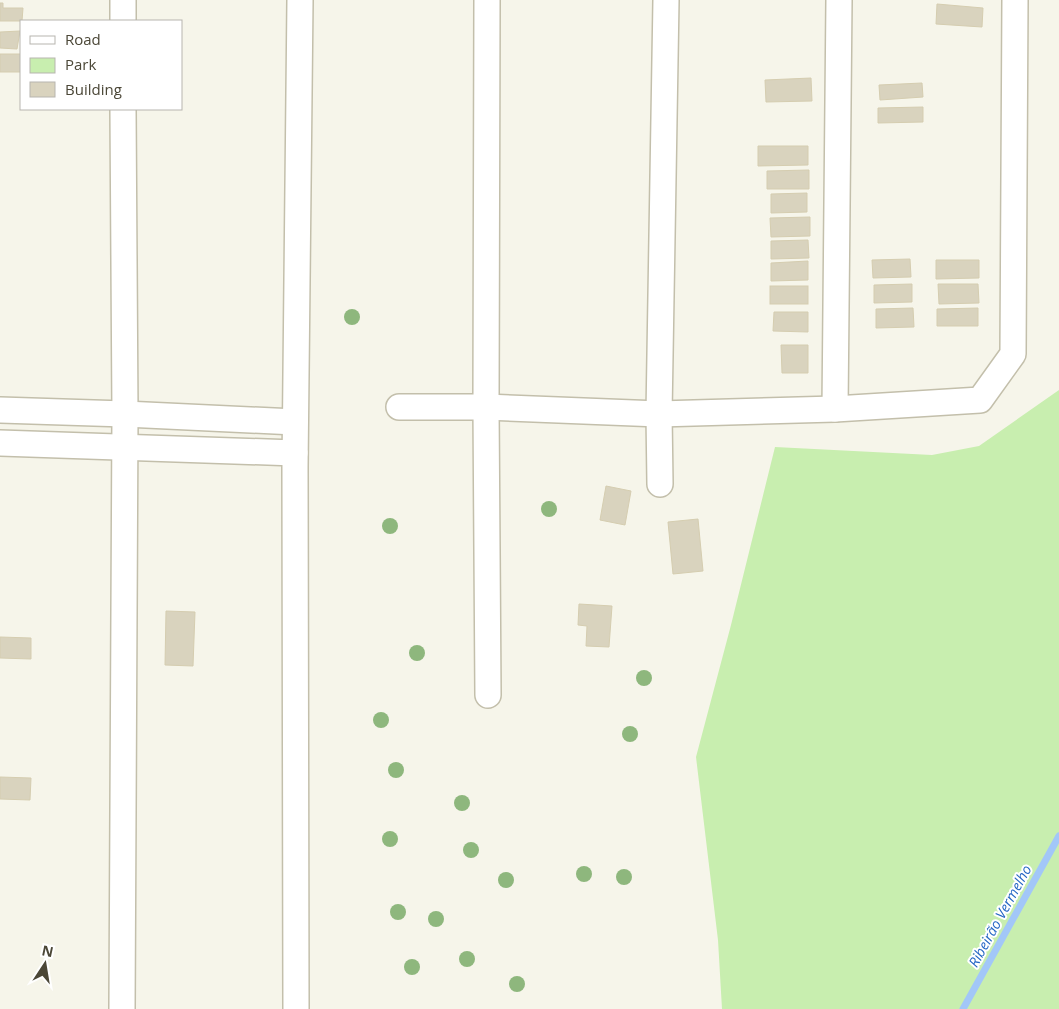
<svg xmlns="http://www.w3.org/2000/svg" width="1059" height="1009" viewBox="0 0 1059 1009" font-family="'Open Sans',sans-serif">
	<style>
		.green { fill: #c8eeaf }
		.lines { fill: none; stroke-linecap: round; stroke-linejoin: round }
		.stream { stroke: #a2c7f8; stroke-width: 7 }
		.building { fill: #d9d3be; stroke: #d5cdb0 }
		.minor-casing { stroke: #c3bfab; stroke-width: 28 }
		.minor { stroke: #fff; stroke-width: 25 }
		.tree { fill: #8eb77d }
		.labels { text-anchor: middle; stroke-width: 4; stroke-linejoin: round; paint-order: stroke }
		.water-label { font-size: 14px; font-style: italic; fill: #2466c4; stroke: #fff }
	</style>
	<rect width="100%" height="100%" fill="#f6f5ea"/>
	<polygon class="green" points="1059,390 1059,1009 722,1009 718,940 696,757 731,625 775,447 932,455 979,446"/>
	<g class="lines">
		<polyline class="stream" points="963,1009 1059,836"/>
	</g>
	<g class="building">
		<polygon points="0,3 3,3 3,8 23,8 22,21 0,21"/>
		<polygon points="937,4 983,8 982,27 936,24"/>
		<polygon points="20,31 17,49 0,48 0,32"/>
		<rect x="0" y="54" width="21" height="18"/>
		<polygon points="811,78 812,101 766,102 765,80"/>
		<polygon points="922,83 923,97 880,100 879,85"/>
		<polygon points="923,107 923,122 878,123 878,108"/>
		<polygon points="758,146 808,146 808,165 758,166"/>
		<polygon points="809,170 809,189 767,189 767,171"/>
		<polygon points="807,193 807,212 771,213 771,194"/>
		<polygon points="810,217 810,236 771,237 770,218"/>
		<polygon points="808,240 809,258 771,259 771,241"/>
		<polygon points="910,259 911,277 873,278 872,260"/>
		<polygon points="936,260 979,260 979,278 936,279"/>
		<polygon points="808,261 808,280 771,281 771,263"/>
		<polygon points="912,284 912,302 874,303 874,285"/>
		<polygon points="938,284 978,284 979,303 939,304"/>
		<rect x="770" y="286" width="38" height="18"/>
		<polygon points="913,308 914,327 876,328 876,309"/>
		<polygon points="978,308 978,326 937,326 937,309"/>
		<polygon points="774,312 808,312 808,332 773,331"/>
		<polygon points="781,345 808,345 808,373 782,373"/>
		<polygon points="606,486 631,491 625,525 600,520"/>
		<polygon points="698,519 703,571 673,574 668,522"/>
		<polygon points="579,604 612,606 609,647 586,646 587,626 578,625"/>
		<polygon points="166,611 195,612 193,666 165,665"/>
		<polygon points="0,637 31,638 31,659 0,658"/>
		<polygon points="0,777 31,778 30,800 0,799"/>
	</g>
	<g class="lines">
		<defs>
			<g id="minor">
				<polyline points="123,0 123,21"/>
				<polyline points="487,0 486,407 488,695"/>
				<polyline points="399,407 486,407 659,414 835,409 980,400 1013,354 1015,0"/>
				<polyline points="835,409 839,0"/>
				<polyline points="0,410 125,414 295,422"/>
				<polyline points="0,443 295,453"/>
				<polyline points="660,484 659,414 666,0"/>
				<polyline points="122,1009 125,414 123,109"/>
				<polyline points="296,1009 295,467 300,0"/>
			</g>
		</defs>
		<use href="#minor" class="minor-casing"/>
		<use href="#minor" class="minor"/>
	</g>
	<g class="tree">
		<circle cx="352" cy="317" r="8"/>
		<circle cx="549" cy="509" r="8"/>
		<circle cx="390" cy="526" r="8"/>
		<circle cx="417" cy="653" r="8"/>
		<circle cx="644" cy="678" r="8"/>
		<circle cx="381" cy="720" r="8"/>
		<circle cx="630" cy="734" r="8"/>
		<circle cx="396" cy="770" r="8"/>
		<circle cx="462" cy="803" r="8"/>
		<circle cx="390" cy="839" r="8"/>
		<circle cx="471" cy="850" r="8"/>
		<circle cx="584" cy="874" r="8"/>
		<circle cx="624" cy="877" r="8"/>
		<circle cx="506" cy="880" r="8"/>
		<circle cx="398" cy="912" r="8"/>
		<circle cx="436" cy="919" r="8"/>
		<circle cx="467" cy="959" r="8"/>
		<circle cx="412" cy="967" r="8"/>
		<circle cx="517" cy="984" r="8"/>
	</g>
	<g class="labels">
		<g class="water-label">
			<text transform="translate(1000 916) rotate(-61)" y="5">Ribeirão Vermelho</text>
		</g>
	</g>
	<rect x="20" y="20" width="162" height="90" fill="#ffffff" stroke="#b7b5af"/>
	<rect x="30" y="36" width="25" height="8" fill="#ffffff" stroke="#b7b5af"/>
	<text x="65" y="45" font-size="15" fill="#4b4737">Road</text>
	<rect x="30" y="58" width="25" height="15" fill="#c8eeaf" stroke="#b7b5af"/>
	<text x="65" y="70" font-size="15" fill="#4b4737">Park</text>
	<rect x="30" y="82" width="25" height="15" fill="#d9d3be" stroke="#b7b5af"/>
	<text x="65" y="95" font-size="15" fill="#4b4737">Building</text>
	<g transform="translate(45 964) rotate(12)" stroke="#ffffff" stroke-width="4" paint-order="stroke">
	<path d="M0-4L9 19L0 12L-9 19Z" fill="#4b4737"/>
	<text y="-8" font-size="14" font-weight="bold" text-anchor="middle" fill="#4b4737">N</text>
	</g>
</svg>
